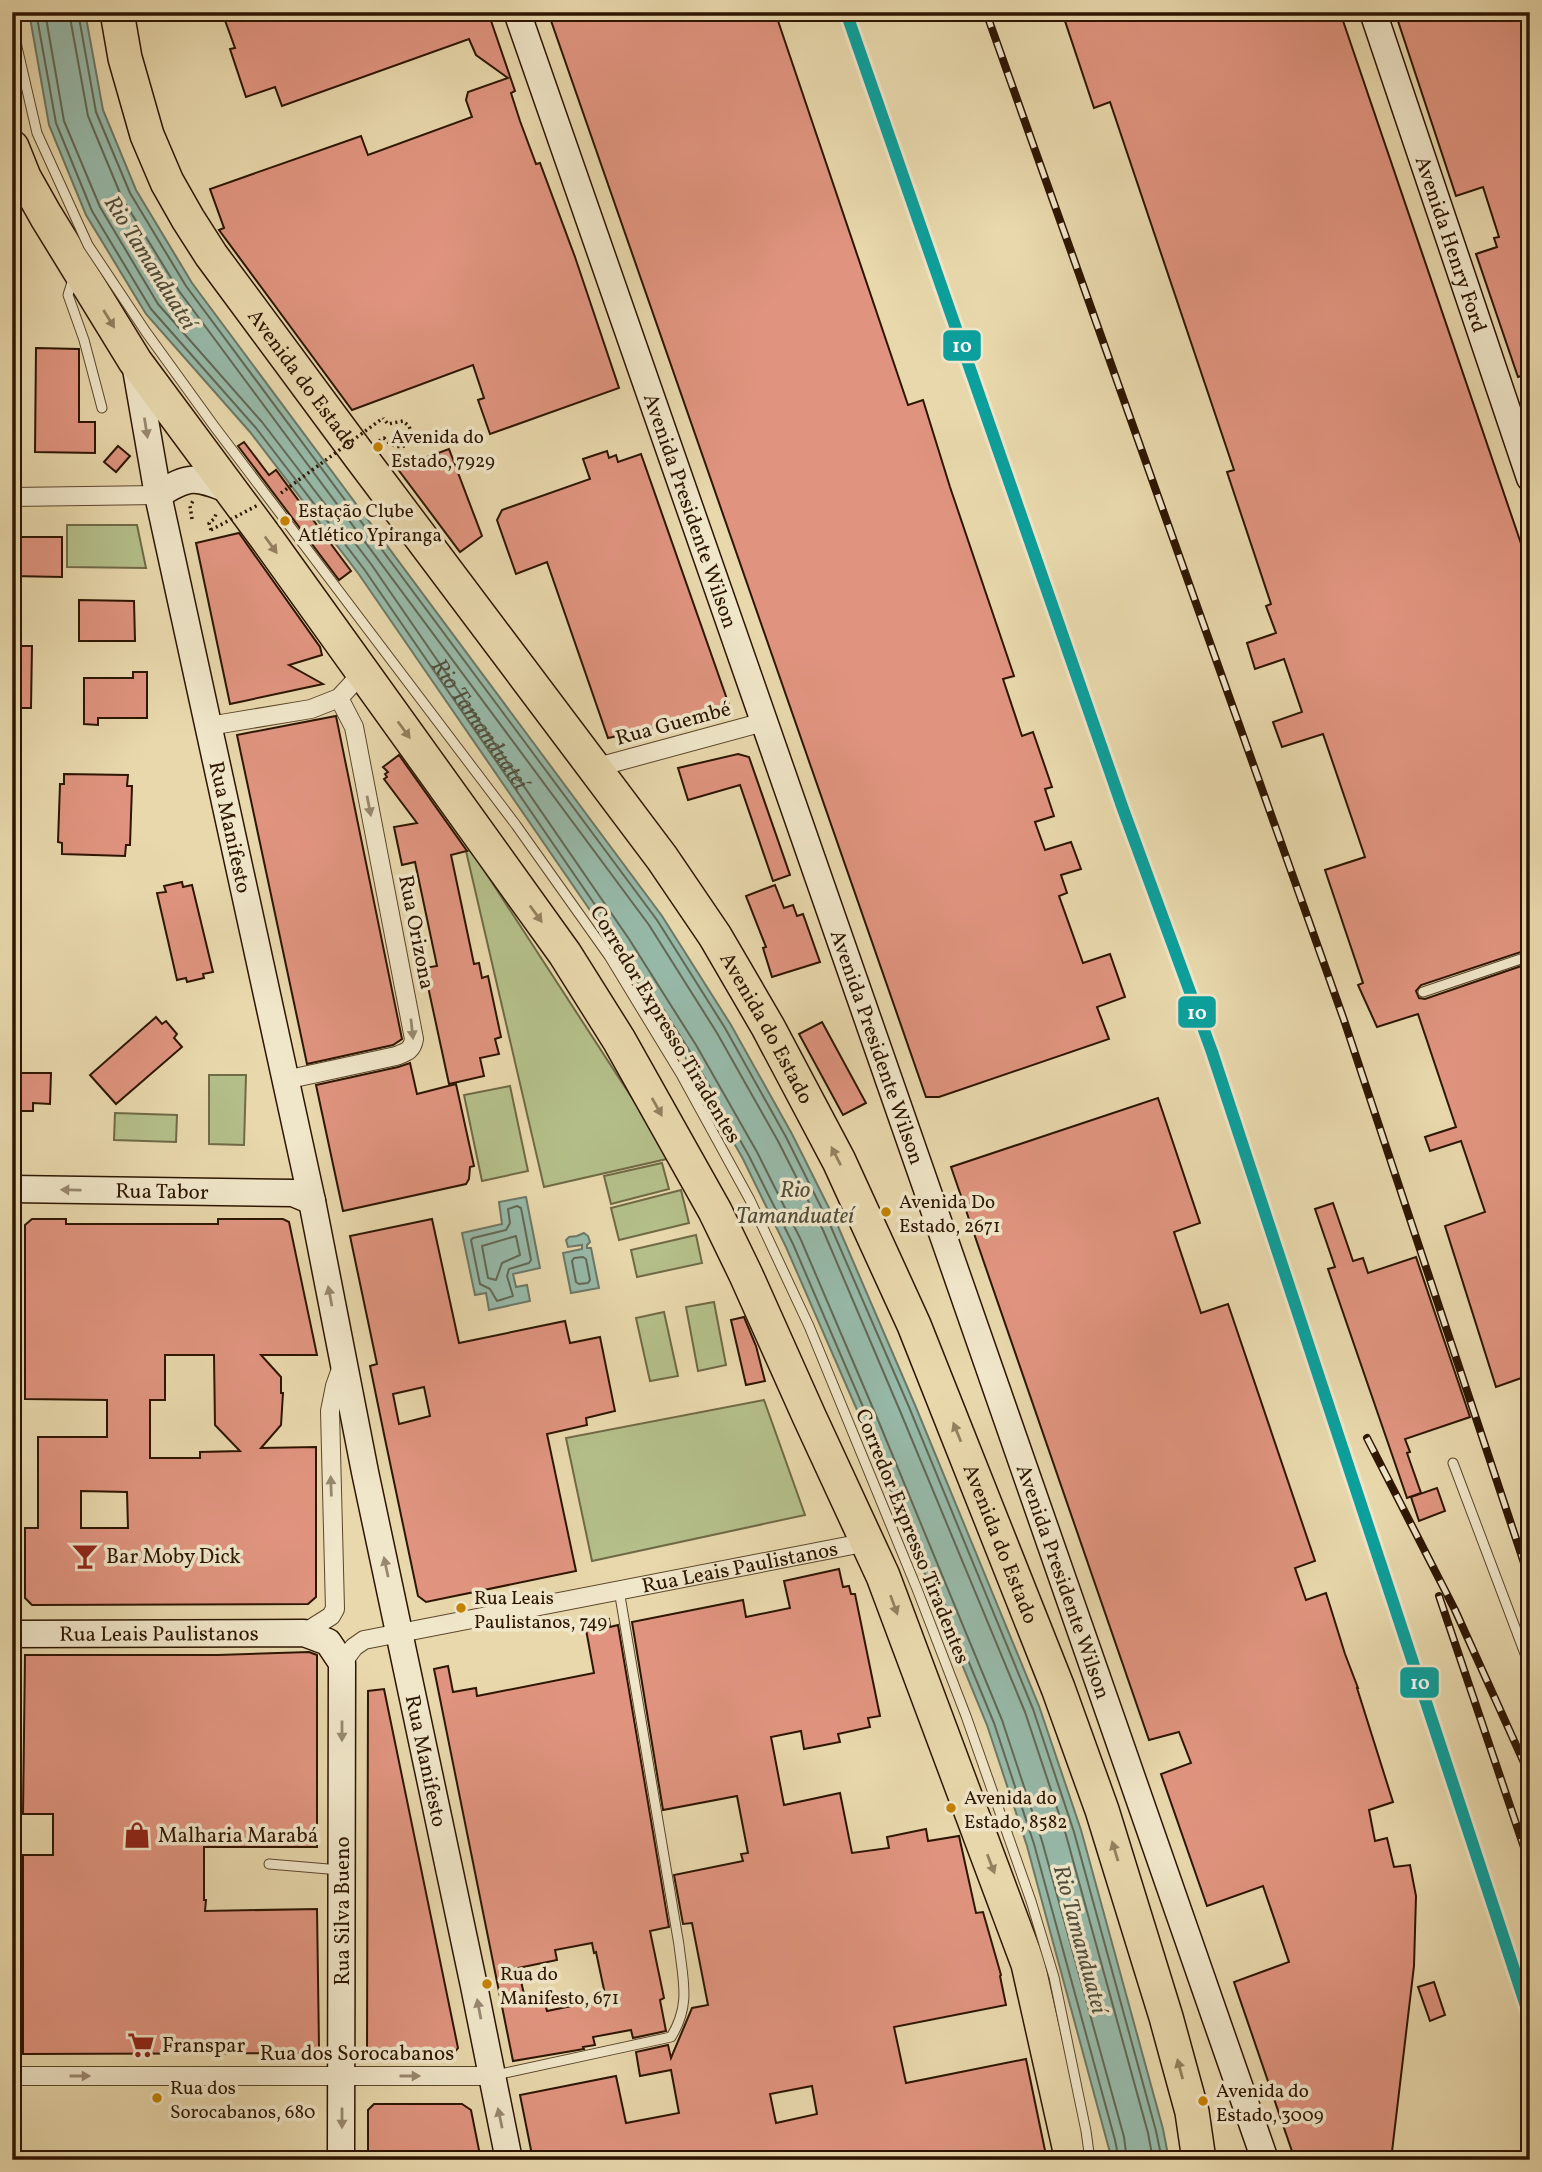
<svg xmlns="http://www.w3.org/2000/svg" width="1542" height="2172" viewBox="0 0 1542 2172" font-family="Vollkorn,serif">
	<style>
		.green { fill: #b4bf8a; stroke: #706a45; stroke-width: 2 }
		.water { fill: #97baaa; stroke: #6d7866; stroke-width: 2 }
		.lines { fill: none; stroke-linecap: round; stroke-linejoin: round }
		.shore { stroke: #626855; stroke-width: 2 }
		.building { fill: #e0947f; stroke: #2d1500; stroke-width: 2; fill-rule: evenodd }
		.lane-casing { stroke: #5c462b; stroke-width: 11 }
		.street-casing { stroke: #5c462b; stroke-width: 20 }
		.secondary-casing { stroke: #2d1500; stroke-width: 29 }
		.highway-casing { stroke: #2d1500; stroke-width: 36 }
		.path { stroke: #2d1500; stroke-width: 3.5; stroke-dasharray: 2 3.5; stroke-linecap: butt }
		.lane { stroke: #f0e6c9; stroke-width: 9 }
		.street { stroke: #f0e6c9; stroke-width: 18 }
		.secondary { stroke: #f0e6c9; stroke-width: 26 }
		.highway { stroke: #e8d8ac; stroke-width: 33 }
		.rail-casing { stroke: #2d1500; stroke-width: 8 }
		.rail { stroke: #f0e6c9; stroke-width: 5; stroke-dasharray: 16; stroke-linecap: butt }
		.lane-bridge-casing { stroke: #5c462b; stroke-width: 11; stroke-linecap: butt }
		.path-bridge { stroke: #2d1500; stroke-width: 3.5; stroke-dasharray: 2 3.5; stroke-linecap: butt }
		.lane-bridge { stroke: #f0e6c9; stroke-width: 9 }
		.rail-1-casing { stroke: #f0e6c9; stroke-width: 18 }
		.rail-1 { stroke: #0ba09d; stroke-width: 12 }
		.oneway { fill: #94805f }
		.oneway2 { fill: #98886f }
		.bus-dot { fill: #c48200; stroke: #f0e6c9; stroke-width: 2.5 }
		.labels { text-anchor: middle; stroke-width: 7; stroke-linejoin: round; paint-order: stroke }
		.bus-label { font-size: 19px; fill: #2d1500; stroke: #f0e6c9; text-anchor: start }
		.street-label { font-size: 21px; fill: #2d1500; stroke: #f0e6c9 }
		.poi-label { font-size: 21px; fill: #2d1500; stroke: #f0e6c9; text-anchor: start }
		.water-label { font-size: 23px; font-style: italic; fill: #524f3c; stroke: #f0e6c9 }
		.line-badge { stroke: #f0e6c9; stroke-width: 2.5 }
		.badge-label { font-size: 19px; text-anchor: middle; font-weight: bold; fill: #fff }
	</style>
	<rect width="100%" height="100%" fill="#e8d8ac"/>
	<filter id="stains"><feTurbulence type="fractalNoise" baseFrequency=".00286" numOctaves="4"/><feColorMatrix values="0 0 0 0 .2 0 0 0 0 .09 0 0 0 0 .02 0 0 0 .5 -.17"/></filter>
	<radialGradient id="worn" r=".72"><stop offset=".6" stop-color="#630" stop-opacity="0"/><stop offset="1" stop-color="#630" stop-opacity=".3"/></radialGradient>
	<g class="green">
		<polygon points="67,525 137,525 146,568 67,567"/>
		<polygon points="471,850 671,1158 544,1187 466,851"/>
		<polygon points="209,1075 246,1075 244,1145 209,1144"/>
		<polygon points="510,1086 528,1171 482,1181 464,1095"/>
		<polygon points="115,1113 177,1115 176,1142 114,1140"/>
		<polygon points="662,1163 669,1189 611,1204 604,1176"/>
		<polygon points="681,1190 689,1223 619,1240 611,1208"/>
		<polygon points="696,1235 702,1263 637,1277 631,1250"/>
		<polygon points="714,1302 726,1365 698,1371 686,1307"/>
		<polygon points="664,1312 678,1376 650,1381 636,1318"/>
		<polygon points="764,1400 805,1515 592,1561 566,1438"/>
	</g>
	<g class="water">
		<polygon points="29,12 85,12 103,110 136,190 192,283 662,916 731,1025 792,1134 837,1224 915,1405 1039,1706 1081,1830 1163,2129 1169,2160 1112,2160 1027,1846 987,1725 864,1426 786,1247 743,1159 683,1053 616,948 358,573 250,432 146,314 86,215 49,125"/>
		<polygon points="526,1197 540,1268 513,1274 516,1287 527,1285 530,1301 489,1310 486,1293 475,1295 462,1233 502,1224 499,1202"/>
		<polygon points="584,1233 588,1236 590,1242 587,1245 587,1248 591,1248 599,1288 571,1293 563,1253 582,1249 582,1245 568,1247 566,1240 569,1237 577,1236"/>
	</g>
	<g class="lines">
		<g class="shore">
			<polyline points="36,12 56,123 92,211 151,309 256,428 364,569 622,944 689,1050 749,1156 793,1244 870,1423 994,1723 1034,1844 1115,2140 1119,2160"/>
			<path id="s1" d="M45 12 64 121 100 207 158 304 262 422 371 564 629 939 696 1045 757 1152 801 1240 878 1420 1002 1720 1042 1841 1124 2137 1127 2160"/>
			<polyline points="69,12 88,116 122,198 179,291 649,925 717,1033 778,1141 823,1230 900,1411 1025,1712 1066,1835 1148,2133 1153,2160"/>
			<polyline points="78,12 96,112 130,193 186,286 657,920 725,1028 786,1137 831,1227 909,1407 1033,1709 1074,1832 1156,2131 1162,2160"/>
			<polygon points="517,1206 521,1208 531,1260 529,1263 509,1269 507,1276 513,1296 497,1301 490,1289 480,1284 471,1240 473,1238 506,1230 510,1223 508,1209"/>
			<polygon points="516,1236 520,1255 502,1263 496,1280 488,1278 482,1246"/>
			<polygon points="583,1257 586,1259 590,1280 588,1283 579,1284 576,1282 572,1261 574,1258"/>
		</g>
	</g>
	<g class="building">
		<polygon points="222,12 488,12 515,91 511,93 520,121 536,164 540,163 575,257 619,388 490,434 478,400 484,398 473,365 352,410 219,230 224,228 210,189 361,136 368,155 472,117 466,100 468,92 508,78 476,55 469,39 282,106 275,87 246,97 230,49 235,48"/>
		<polygon points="548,12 775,12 908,405 923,400 950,487 1014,676 1003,679 1022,736 1033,732 1052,787 1045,789 1054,816 1035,822 1045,850 1071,842 1081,869 1061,875 1067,893 1059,896 1083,963 1110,954 1125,997 1097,1007 1109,1039 939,1097 926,1097"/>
		<polygon points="1062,12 1340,12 1530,570 1530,949 1421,985 1416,991 1419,998 1425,999 1530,963 1530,1375 1496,1387 1445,1226 1485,1212 1461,1141 1430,1151 1425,1137 1456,1127 1418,1014 1377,1027 1358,985 1363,983 1325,870 1365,857 1323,734 1282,747 1273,722 1302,712 1284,659 1255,669 1247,643 1276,633 1266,606 1271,604 1227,472 1234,470 1110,102 1094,108"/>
		<polygon points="1395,12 1530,12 1530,373 1518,377 1476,254 1497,247 1494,238 1499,237 1483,187 1456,196"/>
		<polygon points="36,348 79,349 79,422 95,422 95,453 35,452"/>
		<polygon points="244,442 269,475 276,470 351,571 339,580 238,446"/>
		<polygon points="118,446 130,456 116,472 104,462"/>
		<polygon points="449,449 482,536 460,552 397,468"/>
		<polygon points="607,451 609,458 616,455 618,462 641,454 729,705 725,713 608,738 547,562 516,574 497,520 502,510 590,479 583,459"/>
		<polygon points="239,533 320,647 322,655 289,665 323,684 230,704 196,543"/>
		<polygon points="12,537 62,537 62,577 12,576"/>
		<polygon points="79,600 134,601 135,641 79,641"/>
		<polygon points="12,646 32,646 31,708 12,708"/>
		<polygon points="133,672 147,672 147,718 98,718 98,725 84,724 84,678 133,678"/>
		<polygon points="336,716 402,1039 393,1045 307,1064 237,735"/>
		<polygon points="738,754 749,757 790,875 773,881 740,785 688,800 678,768"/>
		<polygon points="399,755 467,851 451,855 474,964 479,963 482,978 488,976 501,1037 495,1039 499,1054 480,1058 484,1076 449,1084 424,968 437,966 415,862 402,865 394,827 417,823 384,779 387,777 385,774 388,772 383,767"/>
		<polygon points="64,774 128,775 127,786 132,786 130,845 126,845 125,856 62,854 62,843 58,842 60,784 64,784"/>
		<polygon points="182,882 183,887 192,885 213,972 203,974 204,978 187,982 186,978 177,980 157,893 166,892 164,886"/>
		<polygon points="775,885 784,908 793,905 797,916 803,914 820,962 772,977 763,948 766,947 746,896"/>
		<polygon points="156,1017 162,1024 166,1021 177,1034 174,1038 182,1047 116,1104 90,1075"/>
		<polygon points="822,1022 866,1103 843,1115 799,1034"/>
		<polygon points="410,1063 417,1094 456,1084 474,1166 470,1167 469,1179 466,1184 343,1211 316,1085 398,1067"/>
		<polygon points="12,1073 51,1073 50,1104 33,1103 33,1111 15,1111 15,1103 12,1103"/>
		<polygon points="1158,1098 1200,1223 1174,1232 1201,1313 1228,1304 1315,1561 1295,1568 1306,1600 1326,1593 1345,1654 1358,1688 1357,1688 1393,1802 1369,1810 1375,1841 1387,1838 1394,1867 1410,1865 1416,1896 1414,1966 1391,2160 1295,2160 1234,1982 1289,1962 1263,1886 1207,1906 1161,1774 1191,1763 1179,1732 1149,1740 951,1167"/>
		<polygon points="1333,1203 1353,1261 1363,1258 1368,1273 1416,1257 1470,1417 1405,1439 1410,1452 1407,1453 1421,1493 1407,1498 1328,1269 1335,1267 1315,1209"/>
		<path d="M32 1219H66V1224H218V1219H283L289 1222 317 1355H261L281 1377V1393H283L281 1425 261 1448 316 1447V1597L308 1604 32 1605 25 1598V1528H38V1437H107V1400L25 1399V1225ZM165 1355H214L215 1425 240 1451 200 1452V1458H150V1400H165ZM81 1491 127 1492 128 1528H81Z"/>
		<path d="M432 1219 459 1343 565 1321 570 1343 600 1337 615 1411 586 1418 587 1425 547 1434 576 1571 426 1602 418 1596 385 1439 370 1366 377 1364 350 1236ZM424 1387 430 1416 399 1424 393 1394Z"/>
		<polygon points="744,1317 756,1346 765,1381 746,1385 731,1320"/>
		<polygon points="1437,1488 1445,1511 1419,1521 1411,1497"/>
		<path d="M839 1569 843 1587 849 1586 851 1594H855L880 1716 868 1718 870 1727 838 1734 840 1742 804 1749 801 1731 771 1737 784 1805 840 1793 852 1853 889 1848 887 1837 926 1829 928 1841 959 1836 976 1913 983 1912 1001 1975 1000 1976 1006 2005 894 2027 906 2083 1026 2059 1047 2160H533L520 2095 616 2076 626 2123 679 2113 671 2070 640 2076 636 2052 668 2045 671 2058 692 2008 708 2005 692 1923 683 1924 674 1875 743 1861 741 1854 748 1853 737 1796 663 1810 632 1622 743 1600 746 1617 790 1608 784 1581ZM812 2086 817 2114 776 2123 770 2094Z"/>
		<path d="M609 1619 610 1627 618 1625 669 1927 650 1931 664 1998 660 2000 666 2031 633 2038 631 2030 593 2037 595 2045 583 2047 584 2049 513 2061 434 1669 448 1666 453 1692 476 1688 477 1696 594 1673 585 1624ZM592 1943 594 1953 596 1952 606 1999 547 2011 544 1999 526 2003 518 1968 557 1960 555 1950Z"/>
		<polygon points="309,1652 317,1655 317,1847 204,1847 204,1900 206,1900 205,1911 317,1909 319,2048 314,2053 23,2054 23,1855 53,1855 53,1814 23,1814 25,1655 218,1655"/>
		<polygon points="384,1689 458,2048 454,2053 367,2054 368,1691"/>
		<polygon points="1434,1982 1445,2015 1430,2021 1418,1987"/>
		<polygon points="374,2104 462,2104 471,2110 481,2160 368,2160 368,2110"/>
	</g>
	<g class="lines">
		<defs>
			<g id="lane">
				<polyline points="74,276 68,295 84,340 102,408"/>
				<polyline points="1423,992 1530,956"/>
				<polyline points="1453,1463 1530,1667"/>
				<polyline points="269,1864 340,1870"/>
				<path d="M496 2075 671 2037C691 2005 683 1981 679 1945L619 1590"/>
			</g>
			<g id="street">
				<polyline points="12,497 158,495"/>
				<polyline points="209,726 311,709 339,698 363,672"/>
				<polyline points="594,768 764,722"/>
				<path d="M285 1080 396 1056C406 1052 412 1051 414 1039L354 727 339 698"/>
				<polyline points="304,1633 331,1616 335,1609 330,1411 335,1386 342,1366"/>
				<path id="s2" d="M342 1663 354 1647 364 1640 868 1542"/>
				<polyline points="12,2076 491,2076"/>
			</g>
			<g id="secondary">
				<path id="s3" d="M517 12 1265 2160"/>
				<path id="s4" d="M1373 12 1530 478"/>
				<path id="s5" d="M135 363 158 495 312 1201 365 1472 474 1986 509 2160"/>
				<path d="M158 495C190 474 196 477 230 490"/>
				<path id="s6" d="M12 1189 293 1193 312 1201"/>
				<path id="s7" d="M12 1634 304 1633 328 1642 342 1663 341 2160"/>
			</g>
			<g id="highway">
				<path id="s8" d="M117 12 125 58 147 135 167 182 188 219 211 255 359 455 662 858 715 936 768 1027 839 1161 914 1325 1058 1688 1102 1810 1166 2017 1192 2112 1199 2160"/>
				<polyline points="12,147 24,177 46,216 135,361 267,539 565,954 619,1040 715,1211 746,1275 809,1416 883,1576 1028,1964 1072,2160"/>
			</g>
		</defs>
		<use href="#lane" class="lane-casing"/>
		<use href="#street" class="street-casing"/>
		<use href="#secondary" class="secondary-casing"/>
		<use href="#highway" class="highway-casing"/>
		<g class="path">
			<path d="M379 441 384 438C391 445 396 449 407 445L412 435 409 426 403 421 388 424 383 418"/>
			<polyline points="192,519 190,506 193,501"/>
			<polyline points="211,530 209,523 214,519 217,512"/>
		</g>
		<use href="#lane" class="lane"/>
		<use href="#street" class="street"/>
		<use href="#secondary" class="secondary"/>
		<use href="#highway" class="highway"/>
		<defs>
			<g id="rail">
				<polyline points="986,12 1344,1020 1530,1581"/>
				<polyline points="1367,1438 1455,1610 1530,1776"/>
				<polyline points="1439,1596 1530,1865"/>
			</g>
		</defs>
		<use href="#rail" class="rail-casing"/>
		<use href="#rail" class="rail"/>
		<defs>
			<polyline id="lane-bridge" points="13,12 17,47 37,133 88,245 146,332 214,426 516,825 609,956 682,1076 750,1200 809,1326 917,1589 966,1716 1031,1901 1054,1977 1086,2131 1090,2160"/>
		</defs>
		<use href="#lane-bridge" class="lane-bridge-casing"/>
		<g class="path-bridge">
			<polyline points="281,493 383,418"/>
			<polyline points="211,530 258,505"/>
		</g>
		<use href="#lane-bridge" class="lane-bridge"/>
		<defs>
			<polyline id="rail-1" points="846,12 1123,809 1212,1052 1530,2018"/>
		</defs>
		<use href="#rail-1" class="rail-1-casing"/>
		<use href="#rail-1" class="rail-1"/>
	</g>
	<defs><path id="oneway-solid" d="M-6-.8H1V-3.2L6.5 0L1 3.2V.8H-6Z" transform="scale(1.75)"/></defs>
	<g class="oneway">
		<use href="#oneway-solid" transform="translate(109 319) rotate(58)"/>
		<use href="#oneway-solid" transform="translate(271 545) rotate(54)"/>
		<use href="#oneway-solid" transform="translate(404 730) rotate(54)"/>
		<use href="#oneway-solid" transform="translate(536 914) rotate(54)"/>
		<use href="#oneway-solid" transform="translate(657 1107) rotate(61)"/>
		<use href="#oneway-solid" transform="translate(836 1156) rotate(-117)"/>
		<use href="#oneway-solid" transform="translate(957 1432) rotate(-112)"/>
		<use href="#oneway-solid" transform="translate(894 1605) rotate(70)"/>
		<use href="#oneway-solid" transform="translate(1115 1851) rotate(-107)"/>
		<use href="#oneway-solid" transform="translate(991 1864) rotate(69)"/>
		<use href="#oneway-solid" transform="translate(1180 2069) rotate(-105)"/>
	</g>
	<g class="oneway2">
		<use href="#oneway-solid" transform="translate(146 428) rotate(81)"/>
		<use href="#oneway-solid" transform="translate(369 806) rotate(79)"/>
		<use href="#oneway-solid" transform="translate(412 1029) rotate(84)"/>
		<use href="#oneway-solid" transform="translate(71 1190) rotate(-179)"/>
		<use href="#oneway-solid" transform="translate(330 1296) rotate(-101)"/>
		<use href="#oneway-solid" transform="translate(331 1486) rotate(-92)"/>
		<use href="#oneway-solid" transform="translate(386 1567) rotate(-102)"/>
		<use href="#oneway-solid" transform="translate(342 1731) rotate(90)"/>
		<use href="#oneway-solid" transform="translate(479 2009) rotate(-101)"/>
		<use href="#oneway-solid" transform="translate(80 2076)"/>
		<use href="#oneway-solid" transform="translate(410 2076)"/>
		<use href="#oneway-solid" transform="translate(342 2118) rotate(90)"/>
		<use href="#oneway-solid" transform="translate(500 2118) rotate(-102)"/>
	</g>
	<defs>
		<symbol id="bar-bare" viewBox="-9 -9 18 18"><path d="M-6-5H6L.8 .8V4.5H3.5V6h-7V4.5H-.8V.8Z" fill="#8f2418" stroke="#f0e6c9" stroke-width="2.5" paint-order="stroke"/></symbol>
		<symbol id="shop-bare" viewBox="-9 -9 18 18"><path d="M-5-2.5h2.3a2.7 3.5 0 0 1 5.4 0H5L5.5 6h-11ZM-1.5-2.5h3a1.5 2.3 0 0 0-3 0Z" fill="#8f2418" stroke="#f0e6c9" stroke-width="2.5" paint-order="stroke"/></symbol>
		<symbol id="supermarket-bare" viewBox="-9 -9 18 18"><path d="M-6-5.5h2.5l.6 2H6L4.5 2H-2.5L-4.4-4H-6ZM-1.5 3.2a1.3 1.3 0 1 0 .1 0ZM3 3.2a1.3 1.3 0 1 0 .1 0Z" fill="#8f2418" stroke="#f0e6c9" stroke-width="2.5" paint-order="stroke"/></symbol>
	</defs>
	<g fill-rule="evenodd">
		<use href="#bar-bare" x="66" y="1537" width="38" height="38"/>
		<use href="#shop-bare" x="118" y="1816" width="38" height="38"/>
		<use href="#supermarket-bare" x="122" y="2026" width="38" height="38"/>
	</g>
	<g class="bus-dot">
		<circle cx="378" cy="447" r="6"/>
		<circle cx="285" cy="521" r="6"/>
		<circle cx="886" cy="1212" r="6"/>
		<circle cx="461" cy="1608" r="6"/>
		<circle cx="951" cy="1808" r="6"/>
		<circle cx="487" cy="1984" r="6"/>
		<circle cx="157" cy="2098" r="6"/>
		<circle cx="1203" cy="2101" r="6"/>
	</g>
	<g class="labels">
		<g class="bus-label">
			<text x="391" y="443">Avenida do<tspan x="391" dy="24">Estado, 7929</tspan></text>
			<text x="298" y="517">Estação Clube<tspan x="298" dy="24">Atlético Ypiranga</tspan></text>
			<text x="899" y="1208">Avenida Do<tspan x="899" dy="24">Estado, 2671</tspan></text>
			<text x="474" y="1604">Rua Leais<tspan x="474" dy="24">Paulistanos, 749</tspan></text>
			<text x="964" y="1804">Avenida do<tspan x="964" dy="24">Estado, 8582</tspan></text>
			<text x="500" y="1980">Rua do<tspan x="500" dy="24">Manifesto, 671</tspan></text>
			<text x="170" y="2094">Rua dos<tspan x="170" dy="24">Sorocabanos, 680</tspan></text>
			<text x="1216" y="2097">Avenida do<tspan x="1216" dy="24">Estado, 3009</tspan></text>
		</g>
		<g class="street-label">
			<text dy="7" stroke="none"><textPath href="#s4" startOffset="245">Avenida Henry Ford</textPath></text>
			<text dy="7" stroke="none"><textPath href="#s8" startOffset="418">Avenida do Estado</textPath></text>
			<text dy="7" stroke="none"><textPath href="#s3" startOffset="528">Avenida Presidente Wilson</textPath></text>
			<text transform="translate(673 723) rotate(-15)" y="7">Rua Guembé</text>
			<text dy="7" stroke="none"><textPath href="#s5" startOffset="474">Rua Manifesto</textPath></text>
			<text transform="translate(417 932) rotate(79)" y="7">Rua Orizona</text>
			<text transform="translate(666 1024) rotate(59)" y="7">Corredor Expresso Tiradentes</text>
			<text dy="7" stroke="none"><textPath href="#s8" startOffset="1216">Avenida do Estado</textPath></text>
			<text dy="7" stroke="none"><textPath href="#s3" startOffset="1096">Avenida Presidente Wilson</textPath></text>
			<text dy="7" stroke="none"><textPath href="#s6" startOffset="150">Rua Tabor</textPath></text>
			<text transform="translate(913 1536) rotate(68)" y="7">Corredor Expresso Tiradentes</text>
			<text dy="7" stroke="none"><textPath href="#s8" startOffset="1783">Avenida do Estado</textPath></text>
			<text dy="7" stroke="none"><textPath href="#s2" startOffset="415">Rua Leais Paulistanos</textPath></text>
			<text dy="7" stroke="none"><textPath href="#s3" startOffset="1662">Avenida Presidente Wilson</textPath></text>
			<text dy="7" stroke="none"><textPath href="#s7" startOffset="147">Rua Leais Paulistanos</textPath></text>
			<text dy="7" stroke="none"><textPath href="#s5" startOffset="1428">Rua Manifesto</textPath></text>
			<text transform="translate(342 1911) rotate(-90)" y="7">Rua Silva Bueno</text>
			<text x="357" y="2060">Rua dos Sorocabanos</text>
		</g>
		<g class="poi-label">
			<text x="106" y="1563">Bar Moby Dick</text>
			<text x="158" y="1842">Malharia Marabá</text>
			<text x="162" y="2052">Franspar</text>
		</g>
		<g class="water-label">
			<text transform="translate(151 262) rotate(58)" y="8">Rio Tamanduateí</text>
			<text dy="8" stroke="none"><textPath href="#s1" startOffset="847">Rio Tamanduateí</textPath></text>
			<text x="795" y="1197">Rio<tspan x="795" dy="26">Tamanduateí</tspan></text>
			<text transform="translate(1081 1939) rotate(75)" y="8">Rio Tamanduateí</text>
		</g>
	</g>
	<g class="line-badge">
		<rect x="942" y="329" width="40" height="33" rx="7" fill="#0ba09d"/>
		<rect x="1177" y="995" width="40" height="34" rx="7" fill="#0ba09d"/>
		<rect x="1399" y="1666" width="41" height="33" rx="7" fill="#0ba09d"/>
	</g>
	<g class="badge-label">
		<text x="962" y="352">10</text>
		<text x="1197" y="1019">10</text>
		<text x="1420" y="1689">10</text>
	</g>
	<rect width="1542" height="2172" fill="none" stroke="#e8d8ac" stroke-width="42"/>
	<rect x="14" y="14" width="1514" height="2144" fill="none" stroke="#2d1500" stroke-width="3.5"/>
	<rect x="21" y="21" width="1500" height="2130" fill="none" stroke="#2d1500" stroke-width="2"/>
	<rect width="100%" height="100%" filter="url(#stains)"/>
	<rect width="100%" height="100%" fill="url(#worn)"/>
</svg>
